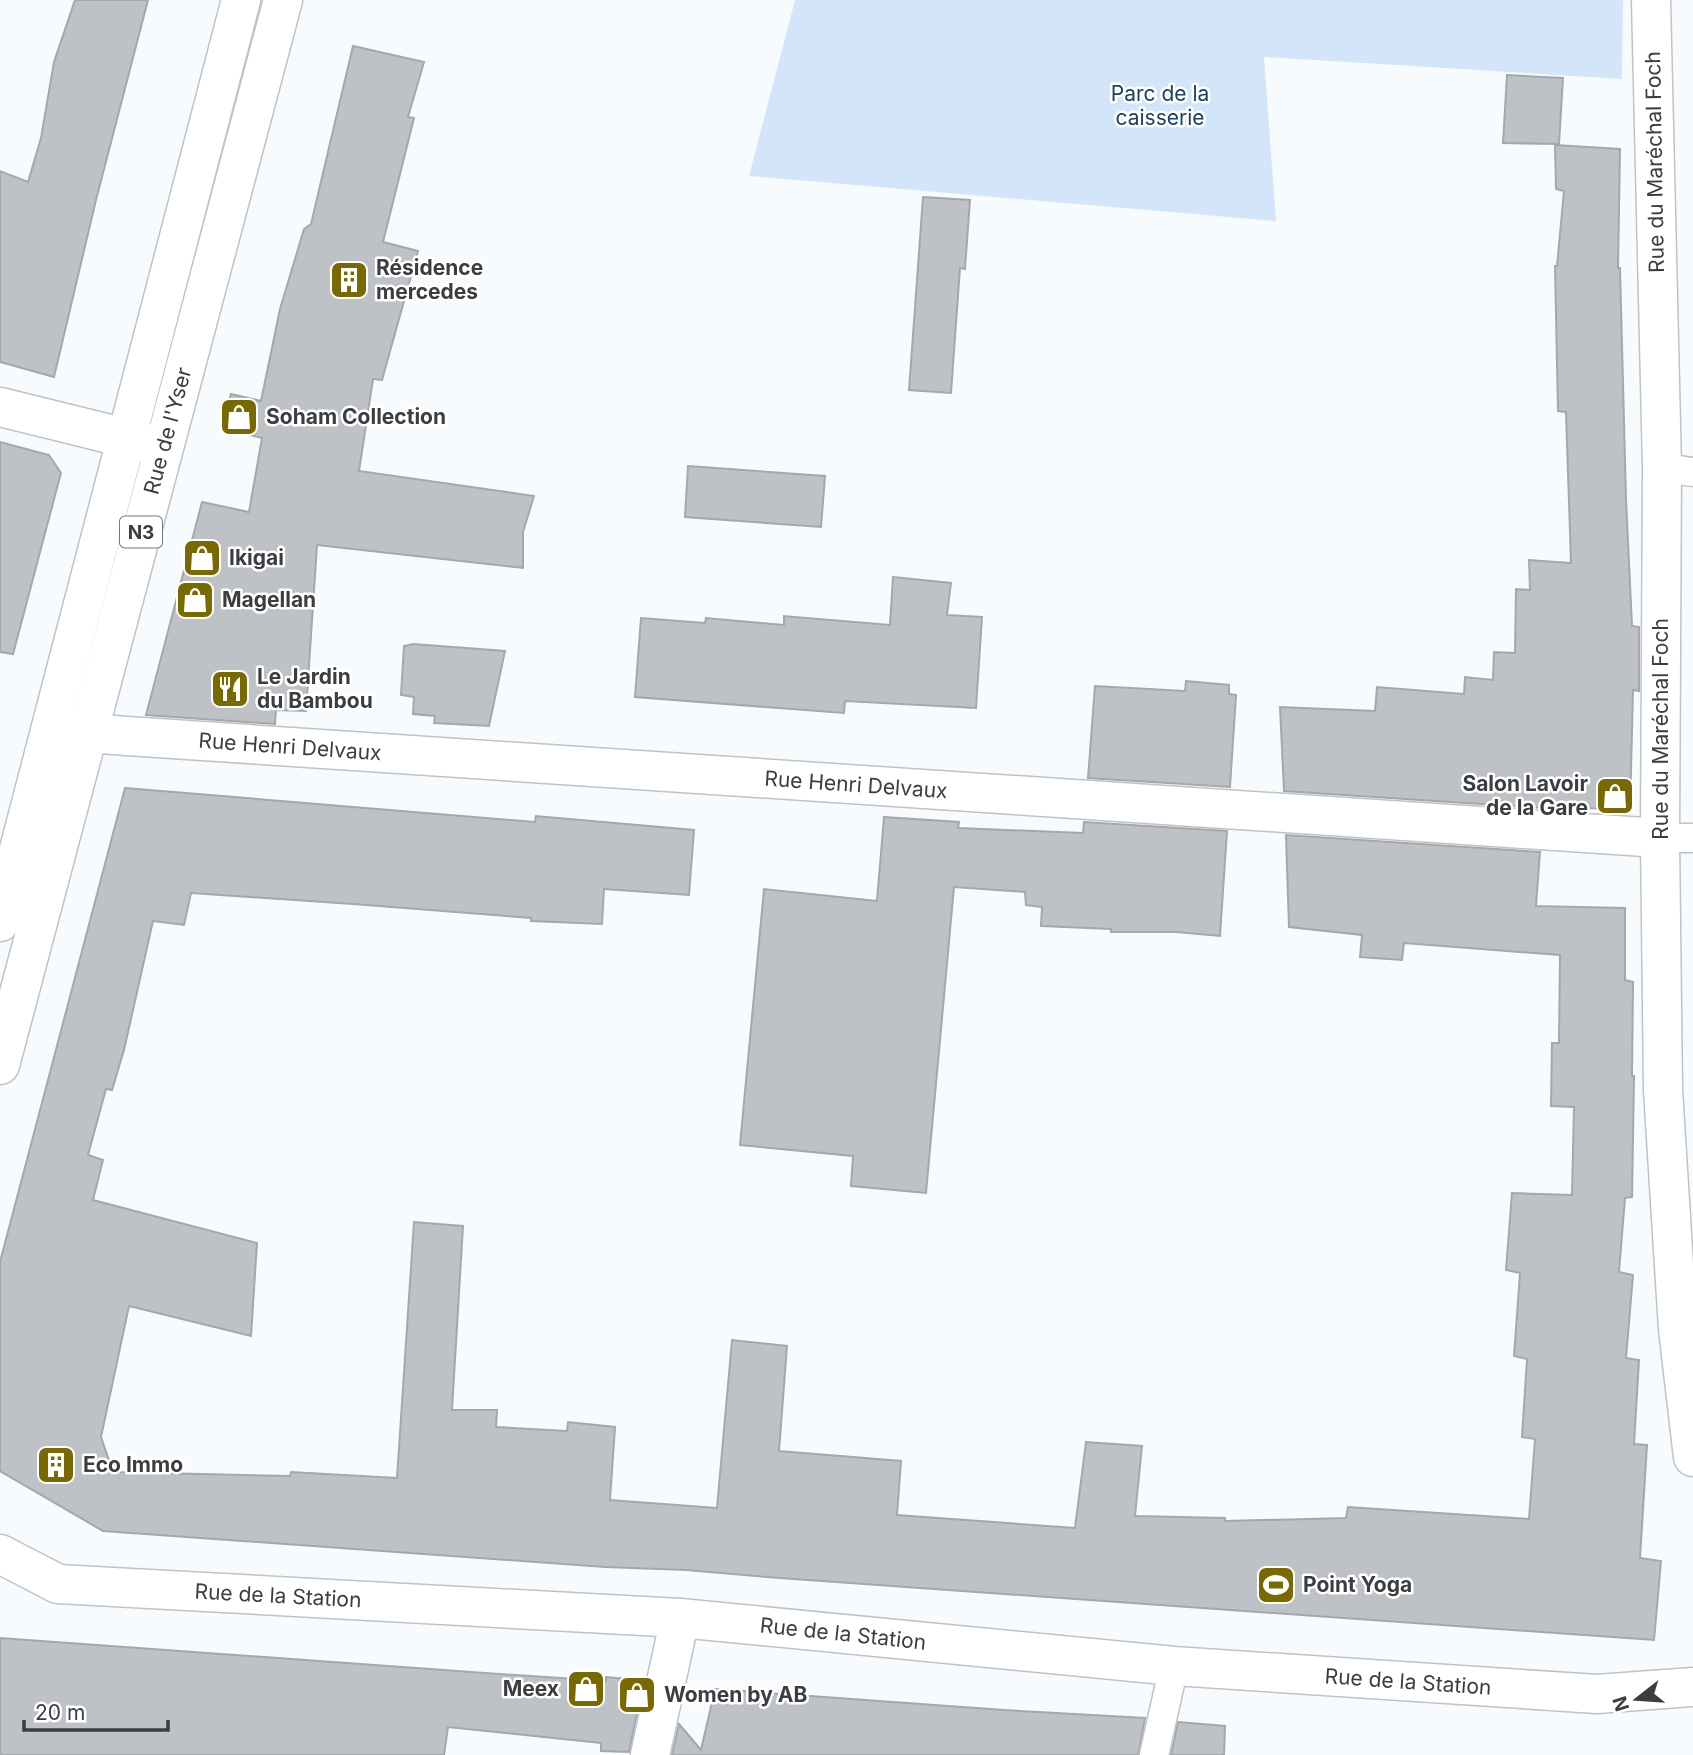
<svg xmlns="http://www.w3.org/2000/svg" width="1693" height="1755" viewBox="0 0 1693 1755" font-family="Inter,sans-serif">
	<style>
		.green { fill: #d3e6f9 }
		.building { fill: #bec2c7; stroke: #a4a8ad; stroke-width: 2 }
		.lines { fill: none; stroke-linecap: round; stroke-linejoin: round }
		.lane-casing { stroke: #bec3c8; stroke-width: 31 }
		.street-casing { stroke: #bec3c8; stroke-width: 41 }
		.secondary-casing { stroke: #bec3c8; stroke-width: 41 }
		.primary-casing { stroke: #bec3c8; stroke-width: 41 }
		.lane { stroke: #fff; stroke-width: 28 }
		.street { stroke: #fff; stroke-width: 38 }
		.secondary { stroke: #fff; stroke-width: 38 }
		.primary { stroke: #fff; stroke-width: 38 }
		.labels { text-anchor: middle; stroke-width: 5; stroke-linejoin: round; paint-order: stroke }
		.shield { fill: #fff; stroke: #767779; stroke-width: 2 }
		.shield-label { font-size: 19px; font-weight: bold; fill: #3b3d3f }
		.park-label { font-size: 21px; fill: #1a4166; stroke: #fff }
		.street-label { font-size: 21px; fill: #3b3d3f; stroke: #fff }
		.poi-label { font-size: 21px; font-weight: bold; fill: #3b3d3f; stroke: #fff; text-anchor: start }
	</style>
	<rect width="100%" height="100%" fill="#f8fbfe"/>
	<polygon class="green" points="795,0 1623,0 1622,79 1264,57 1276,221 749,176"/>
	<g class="building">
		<polygon points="75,0 148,0 96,200 54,377 0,362 0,171 28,182 41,138 54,62"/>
		<polygon points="353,46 424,62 408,117 414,118 383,242 418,251 382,380 373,379 359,471 534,496 523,532 523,568 317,545 306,711 276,710 275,724 146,715 202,502 249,512 262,438 222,428 231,394 261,401 280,309 304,229 311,224"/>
		<polygon points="1507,75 1563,78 1559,144 1503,143"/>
		<polygon points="1555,145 1620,149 1618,268 1620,268 1626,499 1632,626 1639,627 1639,691 1633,690 1630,810 1543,806 1543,808 1284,791 1280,707 1375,711 1377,687 1464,694 1465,677 1493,680 1494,652 1515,653 1516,589 1530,590 1529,560 1571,563 1566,412 1558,411 1555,266 1557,266 1564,191 1556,189"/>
		<polygon points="923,197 970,200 965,269 960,268 951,393 909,390"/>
		<polygon points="0,442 49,455 61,473 13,654 0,652"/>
		<polygon points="688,466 825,476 821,527 685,517"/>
		<polygon points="893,577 951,583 947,615 982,617 976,708 845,701 844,713 635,697 641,618 705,623 706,618 784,625 784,616 890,625"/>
		<polygon points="413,644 505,651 489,726 434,723 435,716 413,714 414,697 401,695 404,646"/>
		<polygon points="1186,681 1229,685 1229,694 1236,695 1230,787 1088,778 1095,686 1185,691"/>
		<polygon points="125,788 535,822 536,816 694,830 689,895 604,889 602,924 531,921 531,918 353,904 191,893 184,925 153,921 124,1050 112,1090 106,1089 88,1155 103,1160 93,1200 257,1243 251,1336 129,1306 101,1437 113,1472 290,1476 291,1472 397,1478 414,1222 463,1226 452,1410 497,1410 496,1427 567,1431 568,1422 615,1427 610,1500 717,1508 732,1340 787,1346 779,1451 901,1461 897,1515 1075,1528 1086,1442 1142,1446 1135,1516 1225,1518 1225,1521 1346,1518 1348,1507 1529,1519 1535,1439 1522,1437 1527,1359 1514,1356 1520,1273 1506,1270 1512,1193 1572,1195 1574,1107 1551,1106 1552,1043 1559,1043 1560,955 1404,943 1402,960 1360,957 1362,935 1289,927 1286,835 1540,852 1536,906 1625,908 1625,980 1633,982 1632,1076 1634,1076 1632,1197 1625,1198 1619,1272 1633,1275 1626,1358 1639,1360 1634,1444 1647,1445 1640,1558 1661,1561 1654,1640 766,1577 686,1570 605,1567 103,1531 0,1471 0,1262"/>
		<polygon points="884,817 959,822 958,828 1083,833 1084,822 1227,831 1220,936 1176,932 1111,932 1111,929 1041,926 1042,907 1026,905 1025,892 954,887 926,1193 851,1186 853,1156 740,1145 764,889 877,901"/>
		<polygon points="0,1638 485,1673 606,1681 606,1677 640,1680 643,1683 629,1752 601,1751 601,1743 448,1727 444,1755 0,1755"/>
		<polygon points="715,1689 1004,1710 1145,1718 1138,1755 672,1755 679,1724 701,1750"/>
		<polygon points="1178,1722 1225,1726 1224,1755 1171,1755"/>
	</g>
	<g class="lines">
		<defs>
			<g id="lane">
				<polyline points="1662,468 1693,472"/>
				<polyline points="1660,838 1693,838"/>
				<polyline points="1154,1755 1174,1666"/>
			</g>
			<g id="street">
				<polyline points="1651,0 1662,468 1660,838 1663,1090 1678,1329 1693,1457"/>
				<polyline points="0,407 158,446"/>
				<polyline points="58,725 88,733 127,736 1660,838"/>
				<polyline points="650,1755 680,1618"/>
			</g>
			<polyline id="secondary" points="0,1554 58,1584 680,1618 1174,1666 1597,1694 1693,1687"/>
			<g id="primary">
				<polyline points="0,922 241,0"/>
				<polyline points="0,1065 283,0"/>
			</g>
		</defs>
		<use href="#lane" class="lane-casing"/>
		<use href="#street" class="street-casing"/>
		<use href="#secondary" class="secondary-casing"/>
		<use href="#primary" class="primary-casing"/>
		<use href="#lane" class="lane"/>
		<use href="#street" class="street"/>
		<use href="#secondary" class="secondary"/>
		<use href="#primary" class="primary"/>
	</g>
	<defs>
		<symbol id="building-square" viewBox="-11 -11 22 22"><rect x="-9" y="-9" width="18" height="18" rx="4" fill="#786900" stroke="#fff"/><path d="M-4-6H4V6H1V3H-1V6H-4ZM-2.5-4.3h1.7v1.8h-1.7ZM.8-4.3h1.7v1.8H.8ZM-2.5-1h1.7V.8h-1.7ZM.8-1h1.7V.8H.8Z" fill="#fff"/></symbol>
		<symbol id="shop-square" viewBox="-11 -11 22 22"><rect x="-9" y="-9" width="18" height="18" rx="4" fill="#786900" stroke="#fff"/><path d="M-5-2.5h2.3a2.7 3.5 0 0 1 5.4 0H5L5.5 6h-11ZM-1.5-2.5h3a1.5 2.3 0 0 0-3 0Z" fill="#fff"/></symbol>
		<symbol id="restaurant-square" viewBox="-11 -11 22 22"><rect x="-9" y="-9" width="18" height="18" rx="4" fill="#786900" stroke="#fff"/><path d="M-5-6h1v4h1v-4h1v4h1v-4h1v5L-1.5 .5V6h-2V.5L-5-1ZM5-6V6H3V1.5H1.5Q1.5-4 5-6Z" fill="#fff"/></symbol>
		<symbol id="stadium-square" viewBox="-11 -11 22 22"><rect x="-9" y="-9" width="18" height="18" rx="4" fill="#786900" stroke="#fff"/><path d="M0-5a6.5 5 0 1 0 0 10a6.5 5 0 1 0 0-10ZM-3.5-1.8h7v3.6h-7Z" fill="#fff"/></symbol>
	</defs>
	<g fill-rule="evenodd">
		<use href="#building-square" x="327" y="258" width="44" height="44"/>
		<use href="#shop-square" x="217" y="395" width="44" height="44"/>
		<use href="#shop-square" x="180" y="536" width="44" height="44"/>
		<use href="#shop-square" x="173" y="578" width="44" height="44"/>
		<use href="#restaurant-square" x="208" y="667" width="44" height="44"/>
		<use href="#shop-square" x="1593" y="774" width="44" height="44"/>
		<use href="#building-square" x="34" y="1443" width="44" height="44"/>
		<use href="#stadium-square" x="1254" y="1563" width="44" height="44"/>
		<use href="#shop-square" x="564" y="1667" width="44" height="44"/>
		<use href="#shop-square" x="615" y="1673" width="44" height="44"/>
	</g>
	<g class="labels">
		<rect class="shield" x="120" y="516.5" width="42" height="31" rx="5"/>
		<g class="shield-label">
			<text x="141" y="539">N3</text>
		</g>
		<g class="park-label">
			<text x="1160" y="101">Parc de la<tspan x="1160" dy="24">caisserie</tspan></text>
		</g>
		<g class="street-label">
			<text transform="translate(1655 162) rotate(-91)" y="7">Rue du Maréchal Foch</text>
			<text transform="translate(168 431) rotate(-75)" y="7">Rue de l'Yser</text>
			<text transform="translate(1661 729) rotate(-90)" y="7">Rue du Maréchal Foch</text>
			<text transform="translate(290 747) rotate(4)" y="7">Rue Henri Delvaux</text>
			<text transform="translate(856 785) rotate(4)" y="7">Rue Henri Delvaux</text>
			<text transform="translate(278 1596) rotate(3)" y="7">Rue de la Station</text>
			<text transform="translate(843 1634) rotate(6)" y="7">Rue de la Station</text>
			<text transform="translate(1408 1682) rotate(4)" y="7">Rue de la Station</text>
		</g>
		<g class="poi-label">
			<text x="376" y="275">Résidence<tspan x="376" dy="24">mercedes</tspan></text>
			<text x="266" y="424">Soham Collection</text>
			<text x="229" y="565">Ikigai</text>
			<text x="222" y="607">Magellan</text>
			<text x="257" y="684">Le Jardin<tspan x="257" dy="24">du Bambou</tspan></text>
			<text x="1588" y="791" text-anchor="end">Salon Lavoir<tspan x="1588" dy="24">de la Gare</tspan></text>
			<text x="83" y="1472">Eco Immo</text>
			<text x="1303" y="1592">Point Yoga</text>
			<text x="559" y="1696" text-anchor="end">Meex</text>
			<text x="664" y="1702">Women by AB</text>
		</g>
	</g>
	<g transform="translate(1637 1699) rotate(253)" stroke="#ffffff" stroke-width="5" paint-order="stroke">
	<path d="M0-5L12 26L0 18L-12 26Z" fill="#3b3d3f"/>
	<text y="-10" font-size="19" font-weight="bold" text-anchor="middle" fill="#3b3d3f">N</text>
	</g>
	<path d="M24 1720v10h144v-10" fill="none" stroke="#3b3d3f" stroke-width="3.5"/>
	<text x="35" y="1720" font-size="21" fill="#3b3d3f" stroke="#ffffff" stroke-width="5" paint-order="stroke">20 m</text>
</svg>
